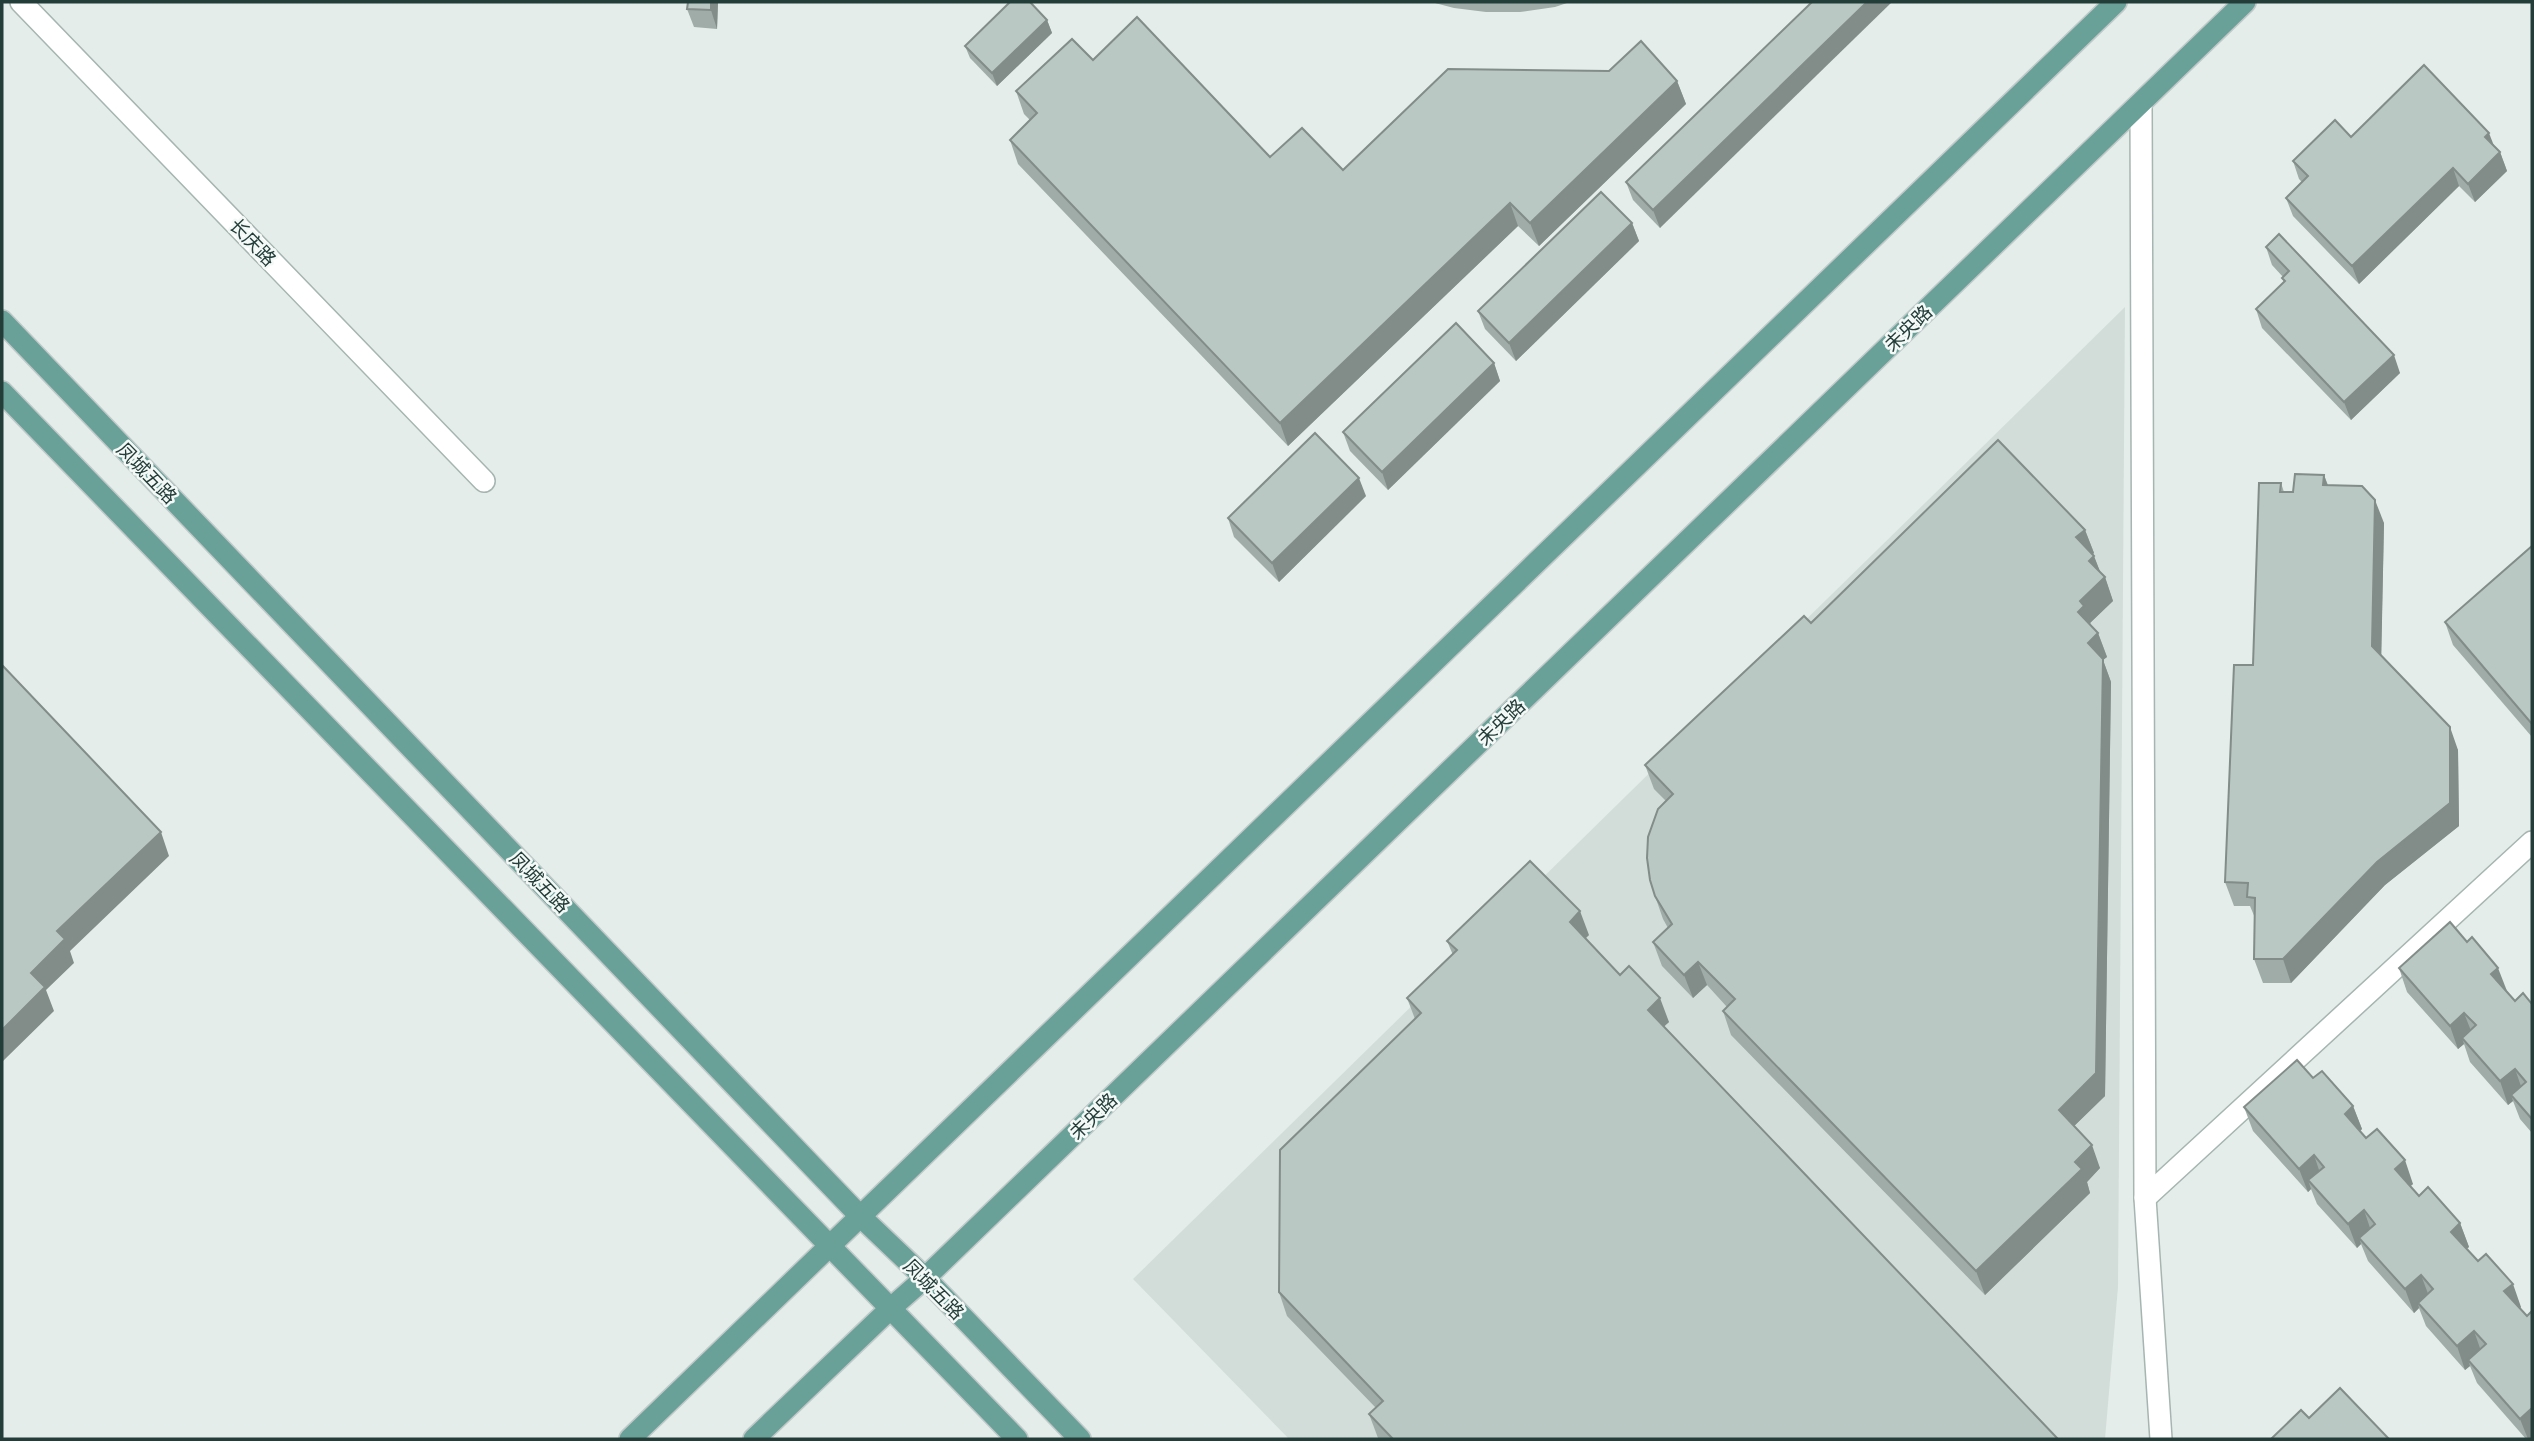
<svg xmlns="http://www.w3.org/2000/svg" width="2534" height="1441" viewBox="0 0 2534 1441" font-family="'Archivo Narrow','Noto Sans SC',sans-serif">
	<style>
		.built { fill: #d2ddd9 }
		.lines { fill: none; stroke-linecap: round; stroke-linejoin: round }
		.street-casing { stroke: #a6b5b1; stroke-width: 24 }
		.primary-casing { stroke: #c1c9c8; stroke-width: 24 }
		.street { stroke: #fff; stroke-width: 21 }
		.primary { stroke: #69a198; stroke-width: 21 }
		.wall { fill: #9faca8 }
		.shaded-wall { fill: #828c88 }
		.building { fill: #b9c8c3; stroke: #828c88; stroke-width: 2 }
		.labels { text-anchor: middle; stroke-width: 5; stroke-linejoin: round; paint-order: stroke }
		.street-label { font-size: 19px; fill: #233e39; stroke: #f4f9f7 }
	</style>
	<rect width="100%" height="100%" fill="#e4edea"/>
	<polygon class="built" points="2125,307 2118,1287 2105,1439 1289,1439 1133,1279"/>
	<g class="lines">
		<defs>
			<g id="street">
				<polyline points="21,2 484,481"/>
				<polyline points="2141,104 2145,1198 2161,1439"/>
				<polyline points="2145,1198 2532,842"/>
			</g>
			<g id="primary">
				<polyline points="2,321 860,1216 925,1278 1080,1439"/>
				<polyline points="2,392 1017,1439"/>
				<polyline points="630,1439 2116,2"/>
				<polyline points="754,1439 891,1308 925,1278 2245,2"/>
			</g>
		</defs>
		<use href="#street" class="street-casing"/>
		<use href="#primary" class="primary-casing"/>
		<use href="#street" class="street"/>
		<use href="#primary" class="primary"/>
	</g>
	<g class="wall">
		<polygon points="718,2 717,29 694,27 687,9"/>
		<polygon points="1431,2 1570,2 1555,7 1520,12 1486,12 1454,8"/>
		<polygon points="1812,2 1660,228 1633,200 1626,182"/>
		<polygon points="1047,20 1052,33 997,86 970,58 965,46"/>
		<polygon points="1093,60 1270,157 1343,170 1677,81 1686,104 1539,246 1518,226 1288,446 1018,164 1010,140 1030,120 1024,114 1016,91"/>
		<polygon points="2351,137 2494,146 2500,152 2507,171 2475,202 2459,186 2359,284 2293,216 2286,198 2302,182 2299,179 2293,161"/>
		<polygon points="1632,223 1639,241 1516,361 1485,329 1478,311"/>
		<polygon points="2266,247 2400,373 2351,420 2262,328 2256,309 2284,282 2282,278 2283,277 2272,265"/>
		<polygon points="1494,363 1500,381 1388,490 1350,451 1343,432"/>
		<polygon points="2324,475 2328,485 2384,523 2381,656 2458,750 2459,826 2385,885 2291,983 2263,983 2254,959 2255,918 2250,906 2234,906 2225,882 2253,665 2281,483 2284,492 2293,492"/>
		<polygon points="1366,496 1279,582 1234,537 1228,518"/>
		<polygon points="2085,530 2094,553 2093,554 2100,572 2105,577 2113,601 2090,623 2092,627 2098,633 2107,657 2103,660 2111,682 2105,1096 2074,1126 2100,1168 2087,1182 2090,1193 1985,1295 1731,1035 1723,1011 1727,1007 1707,985 1693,998 1662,966 1653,942 1668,928 1663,919 1655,896 1666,801 1654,789 1645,765 1811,623"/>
		<polygon points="2532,546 2532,737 2453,645 2445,622"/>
		<polygon points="1589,935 1585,938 1620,975 1669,1022 1664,1026 2058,1439 1379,1439 1378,1438 1369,1414 1376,1408 1287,1316 1279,1292 1415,1019 1407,998 1453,955 1447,941"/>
		<polygon points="2467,942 2515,1001 2532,1004 2532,1133 2520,1119 2513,1101 2508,1105 2470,1062 2464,1044 2458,1049 2407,992 2399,968"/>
		<polygon points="2313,1078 2353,1106 2362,1129 2360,1131 2413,1184 2410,1186 2419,1196 2460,1223 2469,1247 2466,1249 2521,1307 2520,1308 2532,1439 2526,1439 2477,1383 2470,1366 2465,1370 2426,1326 2419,1308 2414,1313 2368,1261 2361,1244 2357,1248 2317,1204 2311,1189 2308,1192 2253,1131 2244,1107"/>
	</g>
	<g class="shaded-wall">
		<polygon points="711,2 718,2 717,29 711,10"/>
		<polygon points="1867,2 1892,2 1660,228 1653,210"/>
		<polygon points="1047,20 1052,33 997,86 992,73"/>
		<polygon points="1677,81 1686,104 1539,246 1530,223"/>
		<polygon points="2489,133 2496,151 2485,137"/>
		<polygon points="2500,152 2507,171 2475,202 2468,184"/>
		<polygon points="2453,168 2459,186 2359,284 2352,266"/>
		<polygon points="1510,203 1518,226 1288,446 1280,423"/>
		<polygon points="1632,223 1639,241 1516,361 1509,343"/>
		<polygon points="2394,355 2400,373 2351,420 2344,402"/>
		<polygon points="1494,363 1500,381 1388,490 1382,472"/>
		<polygon points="2324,475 2332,498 2323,485"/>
		<polygon points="1359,478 1366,496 1279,582 1272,563"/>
		<polygon points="2375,500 2384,523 2381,670 2372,646"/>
		<polygon points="2085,530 2094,553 2085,561 2076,537"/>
		<polygon points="2094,556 2103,579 2105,577 2113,601 2090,623 2093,629 2078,612 2089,561"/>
		<polygon points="2098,633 2107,657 2103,660 2111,682 2105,1096 2067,1133 2059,1110 2088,643"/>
		<polygon points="2450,727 2458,750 2459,826 2385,885 2291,983 2283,959"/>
		<polygon points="161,832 169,856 70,951 74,963 46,990 54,1011 2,1062 2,1030 31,973 57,931"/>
		<polygon points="1580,911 1589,935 1578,946 1570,922"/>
		<polygon points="1698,962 1707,985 1693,998 1684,975"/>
		<polygon points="2498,968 2507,991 2491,974"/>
		<polygon points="1660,998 1669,1022 1657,1033 1648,1010"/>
		<polygon points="2464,1013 2473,1036 2462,1038 2464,1044 2458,1049 2450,1026"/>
		<polygon points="2515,1069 2523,1092 2511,1095 2513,1101 2508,1105 2500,1081"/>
		<polygon points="2353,1106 2362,1129 2353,1138 2345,1114"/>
		<polygon points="2092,1145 2100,1168 2087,1182 2090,1193 1985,1295 1976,1271"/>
		<polygon points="2314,1155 2322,1179 2308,1180 2311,1189 2308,1192 2299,1169"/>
		<polygon points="2405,1160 2413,1184 2403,1193 2395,1169"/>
		<polygon points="2364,1210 2372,1234 2359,1238 2361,1244 2357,1248 2348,1224"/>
		<polygon points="2460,1223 2469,1247 2459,1255 2451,1232"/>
		<polygon points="2421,1275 2430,1299 2418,1303 2419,1308 2414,1313 2405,1289"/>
		<polygon points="2513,1284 2521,1307 2513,1314 2504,1291"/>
		<polygon points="2474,1331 2482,1354 2468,1360 2470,1366 2465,1370 2457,1346"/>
		<polygon points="2532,1408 2532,1439 2528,1439 2520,1419"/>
	</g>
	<g class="building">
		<polygon points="688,2 711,2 711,10 687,9"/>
		<polygon points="1010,2 1030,2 1047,20 992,73 965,46"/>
		<polygon points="1812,2 1867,2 1653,210 1626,182"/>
		<polygon points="1137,17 1270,157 1302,128 1343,170 1448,69 1609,71 1641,41 1677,81 1530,223 1510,203 1280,423 1010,140 1037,113 1016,91 1072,39 1093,60"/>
		<polygon points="2424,65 2489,133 2485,137 2500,152 2468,184 2453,168 2352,266 2286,198 2308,176 2293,161 2335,120 2351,137"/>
		<polygon points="1601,192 1632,223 1509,343 1478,311"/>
		<polygon points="2279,234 2394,355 2344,402 2256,309 2285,281 2282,278 2289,271 2266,247"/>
		<polygon points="1456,323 1494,363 1382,472 1343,432"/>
		<polygon points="1315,433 1359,478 1272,563 1228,518"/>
		<polygon points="1998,440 2085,530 2076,537 2094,556 2089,561 2105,577 2080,601 2084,606 2078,612 2098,633 2088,643 2103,659 2096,1073 2059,1110 2092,1145 2075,1162 2082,1169 1976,1271 1723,1011 1735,999 1698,962 1684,975 1653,942 1672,924 1655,896 1650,880 1647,858 1648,837 1658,809 1673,794 1645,765 1804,616 1811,623"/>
		<polygon points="2295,474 2324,475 2323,485 2362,486 2375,500 2372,646 2450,727 2450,803 2377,862 2283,959 2254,959 2255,898 2247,897 2248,883 2225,882 2234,665 2253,665 2259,483 2281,483 2280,492 2293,492"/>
		<polygon points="2532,546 2532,724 2445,622"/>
		<polygon points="2,665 161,832 57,931 65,939 31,973 45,987 2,1030"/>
		<polygon points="1530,861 1580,911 1570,922 1620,975 1629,966 1660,998 1648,1010 2058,1439 1393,1439 1369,1414 1383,1401 1279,1292 1280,1150 1421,1013 1407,998 1457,950 1447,941"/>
		<polygon points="2450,922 2467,942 2472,937 2498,968 2491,974 2515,1001 2523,993 2532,1004 2532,1119 2511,1095 2526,1082 2515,1069 2500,1081 2462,1038 2476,1025 2464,1013 2450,1026 2399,968"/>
		<polygon points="2297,1060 2313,1078 2322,1071 2353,1106 2345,1114 2366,1138 2377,1129 2405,1160 2395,1169 2419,1196 2428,1187 2460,1223 2451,1232 2478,1261 2486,1254 2513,1284 2504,1291 2527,1316 2532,1311 2532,1408 2520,1419 2468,1360 2486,1344 2474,1331 2457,1346 2418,1303 2433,1289 2421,1275 2405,1289 2359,1238 2375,1224 2364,1210 2348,1224 2308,1180 2324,1167 2314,1155 2299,1169 2244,1107"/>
		<polygon points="2340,1388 2389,1439 2271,1439 2301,1410 2309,1418"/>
	</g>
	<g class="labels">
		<g class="street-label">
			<text transform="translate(253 242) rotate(46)" y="7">长庆路</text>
			<text transform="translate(1908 328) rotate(-44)" y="7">未央路</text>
			<text transform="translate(147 473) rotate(46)" y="7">凤城五路</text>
			<text transform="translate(1501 722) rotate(-44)" y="7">未央路</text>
			<text transform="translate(540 882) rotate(46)" y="7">凤城五路</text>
			<text transform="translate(1093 1116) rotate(-44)" y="7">未央路</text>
			<text transform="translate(934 1289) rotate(45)" y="7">凤城五路</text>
		</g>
	</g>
	<rect width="2534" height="1441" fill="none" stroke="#233e39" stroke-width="7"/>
</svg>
